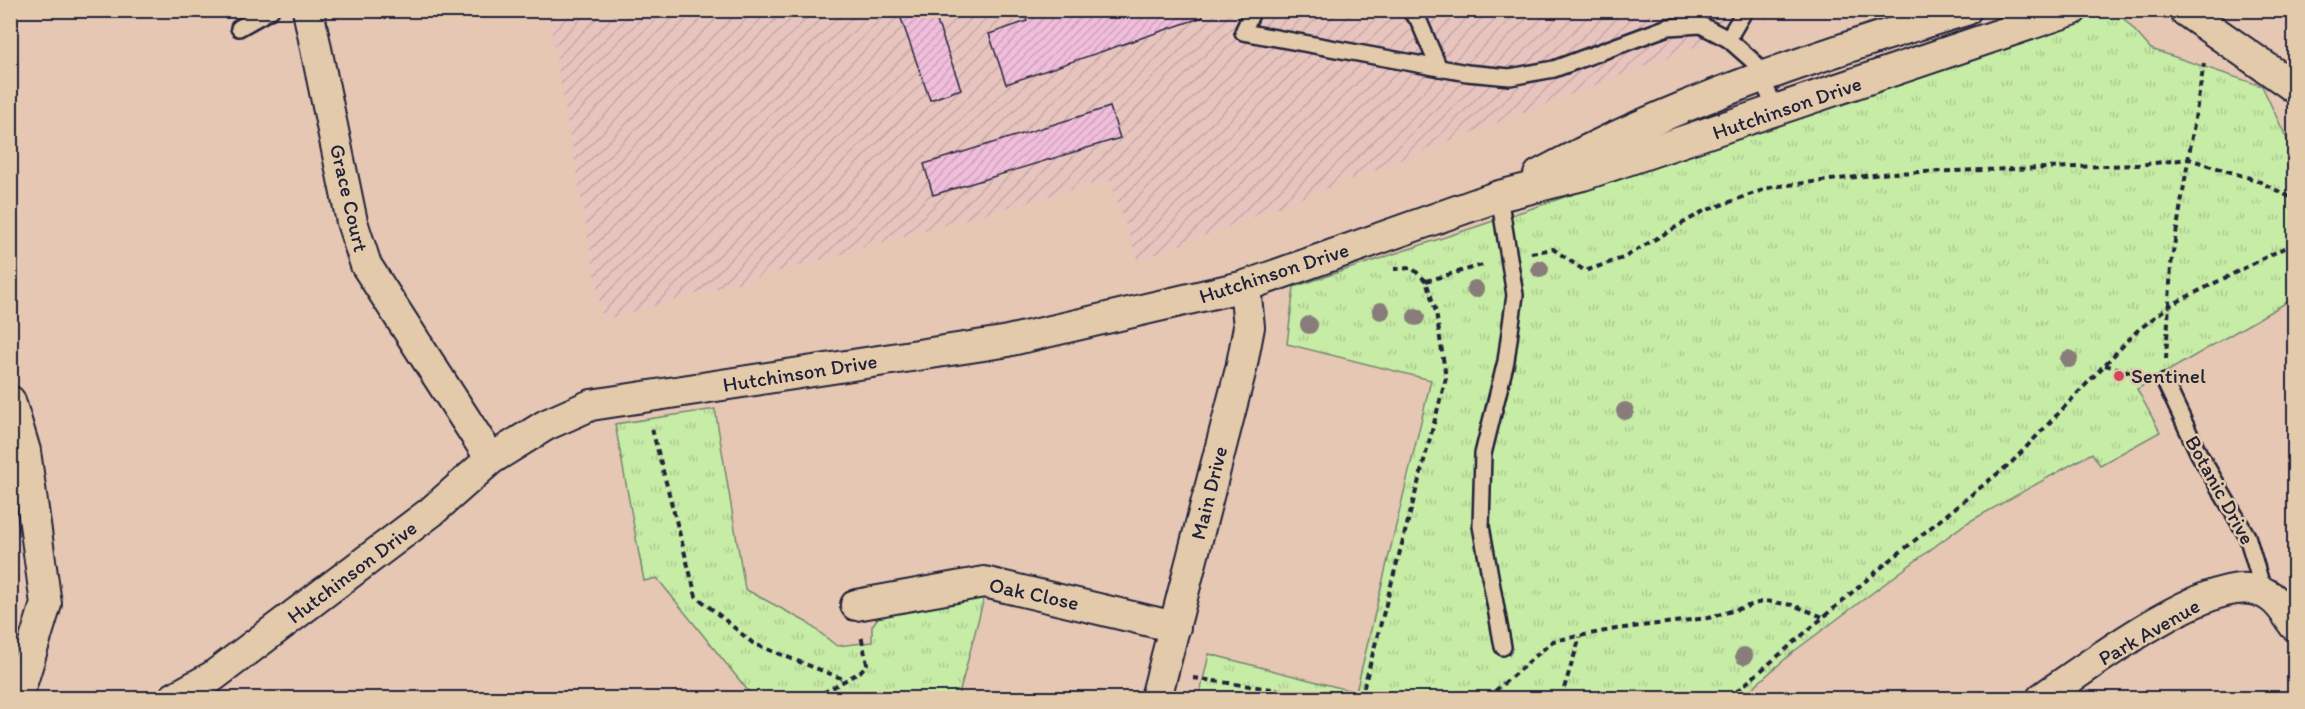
<svg xmlns="http://www.w3.org/2000/svg" width="2305" height="709" viewBox="0 0 2305 709" font-family="Itim,sans-serif">
	<style>
		.industrial { fill: url(#industrial-furrows) }
		.park { fill: url(#park-tufts); stroke: #748770; stroke-width: 1.5 }
		.building { fill: url(#building-hatch); stroke: #22223b; stroke-width: 1.5 }
		.lines { fill: none; stroke-linecap: round; stroke-linejoin: round }
		.lane-casing { stroke: #22223b; stroke-width: 20 }
		.street-casing { stroke: #22223b; stroke-width: 34 }
		.path { stroke: #22223b; stroke-width: 4; stroke-dasharray: 6 4.5; stroke-linecap: butt }
		.lane { stroke: #e2caaa; stroke-width: 15 }
		.street { stroke: #e2caaa; stroke-width: 30 }
		.tree { fill: #887d7a }
		.poi-dot { fill: #d1495b; stroke: #e2caaa; stroke-width: 2 }
		.labels { text-anchor: middle; stroke-width: 5; stroke-linejoin: round; paint-order: stroke }
		.street-label { font-size: 21px; fill: #22223b; stroke: #e2caaa }
		.poi-label { font-size: 21px; fill: #22223b; stroke: #e2caaa; text-anchor: start }
	</style>
	<defs>
		<pattern id="industrial-furrows" width="10" height="10" patternUnits="userSpaceOnUse" patternTransform="scale(1.5)"><rect width="10" height="10" fill="#e8c4bf"/><path d="M-1 1l2-2M0 10L10 0M9 11l2-2" fill="none" stroke="#c7a8a5"/></pattern>
		<pattern id="park-tufts" width="24" height="20" patternUnits="userSpaceOnUse" patternTransform="scale(1.5)"><rect width="24" height="20" fill="#c7eca6"/><path d="M3 7l-1-3M5 7V3M7 7l1-3M15 17l-1-3M17 17v-4M19 17l1-3" fill="none" stroke="#abca90"/></pattern>
		<pattern id="building-hatch" width="6" height="6" patternUnits="userSpaceOnUse" patternTransform="scale(1.5)"><rect width="6" height="6" fill="#f0bdda"/><path d="M-1 1l2-2M0 6l6-6M5 7l2-2" fill="none" stroke="#cea2bc"/></pattern>
	</defs>
	<rect width="100%" height="100%" fill="#e5c7b4"/>
	<filter id="ink" filterUnits="userSpaceOnUse"><feTurbulence type="fractalNoise" baseFrequency=".0167" numOctaves="2"/><feDisplacementMap in="SourceGraphic" scale="12" xChannelSelector="R" yChannelSelector="G"/><feConvolveMatrix kernelMatrix="1 2 1 2 8 2 1 2 1" color-interpolation-filters="sRGB"/></filter>
	<g filter="url(#ink)">
		<polygon class="industrial" points="548,11 1787,11 1138,261 1110,179 603,320"/>
		<g class="park">
			<polygon points="2100,11 2117,11 2151,49 2262,86 2294,154 2294,298 2137,389 2160,432 2100,465 2092,453 1965,524 1793,652 1741,698 1199,698 1209,654 1356,692 1431,380 1287,344 1294,287 1530,209"/>
			<polygon points="715,409 745,589 806,622 837,646 872,642 872,626 880,615 985,594 958,698 747,698 749,692 657,578 644,581 615,424"/>
		</g>
		<g class="building">
			<polygon points="898,10 933,10 961,89 930,100"/>
			<polygon points="1023,10 1200,10 1203,17 1006,84 989,34 1027,21"/>
			<polygon points="1110,107 1120,138 933,195 924,164"/>
		</g>
		<g class="lines">
			<defs>
				<g id="lane">
					<polyline points="1253,10 1243,32 1467,73 1510,77 1554,69 1668,27 1701,25 1728,39 1754,62 1777,112"/>
					<polyline points="1409,10 1418,19 1439,68"/>
					<polyline points="239,28 271,10"/>
					<polyline points="1728,39 1745,10"/>
					<polyline points="1499,196 1515,295 1506,361 1483,454 1481,526 1503,647"/>
					<polyline points="2165,382 2199,454 2247,536 2264,593"/>
				</g>
				<g id="street">
					<polyline points="308,10 352,222 366,265 491,459"/>
					<polyline points="2184,10 2294,87"/>
					<path d="M1539 175C1672 103 1821 54 1966 10"/>
					<polyline points="10,401 25,451 46,604 19,692"/>
					<polyline points="856,605 984,582 1175,627"/>
					<polyline points="174,698 212,677 431,512 491,459 546,425 591,405 1003,342 1245,286 1499,196 1583,175 2072,10"/>
					<polyline points="1156,698 1241,369 1249,327 1245,286"/>
					<path d="M2042 698C2084 669 2200 582 2250 589 2272 591 2283 608 2294 625"/>
				</g>
			</defs>
			<use href="#lane" class="lane-casing"/>
			<use href="#street" class="street-casing"/>
			<g class="path">
				<polyline points="1531,253 1553,249 1585,271 1623,258 1702,212 1771,187 1890,173 2137,165 2189,159 2256,180 2294,199"/>
				<polyline points="1426,281 1486,264"/>
				<polyline points="2166,359 2171,265 2204,63"/>
				<polyline points="2105,365 2142,375"/>
				<polyline points="652,429 696,596 754,644 846,680"/>
				<polyline points="1193,678 1335,698"/>
				<polyline points="814,698 860,672 867,664 861,635"/>
				<polyline points="1361,698 1446,378 1436,312 1426,281 1412,268 1394,269"/>
				<polyline points="1487,698 1553,641 1616,629 1708,618 1765,601 1793,605 1823,617"/>
				<polyline points="1561,698 1580,637"/>
				<polyline points="1729,698 1883,566 2012,462 2137,331 2169,306 2294,243"/>
			</g>
			<use href="#lane" class="lane"/>
			<use href="#street" class="street"/>
		</g>
		<g class="tree">
			<circle cx="1540" cy="269" r="9"/>
			<circle cx="1475" cy="289" r="9"/>
			<circle cx="1381" cy="311" r="9"/>
			<circle cx="1416" cy="317" r="9"/>
			<circle cx="1309" cy="325" r="9"/>
			<circle cx="2069" cy="359" r="9"/>
			<circle cx="1625" cy="411" r="9"/>
			<circle cx="1744" cy="656" r="9"/>
		</g>
	</g>
	<circle class="poi-dot" cx="2119" cy="376" r="6"/>
	<g class="labels">
		<g class="street-label">
			<text transform="translate(1787 108) rotate(-19)" y="7">Hutchinson Drive</text>
			<text transform="translate(349 198) rotate(77)" y="7">Grace Court</text>
			<text transform="translate(1274 273) rotate(-18)" y="7">Hutchinson Drive</text>
			<text transform="translate(800 373) rotate(-9)" y="7">Hutchinson Drive</text>
			<text transform="translate(2220 490) rotate(61)" y="7">Botanic Drive</text>
			<text transform="translate(1209 493) rotate(-76)" y="7">Main Drive</text>
			<text transform="translate(352 572) rotate(-37)" y="7">Hutchinson Drive</text>
			<text transform="translate(1034 594) rotate(12)" y="7">Oak Close</text>
			<text transform="translate(2149 632) rotate(-30)" y="7">Park Avenue</text>
		</g>
		<g class="poi-label">
			<text x="2131" y="383">Sentinel</text>
		</g>
	</g>
	<rect width="2305" height="709" fill="none" stroke="#e2caaa" stroke-width="36"/>
	<rect x="18" y="18" width="2269" height="673" fill="none" stroke="#22223b" stroke-width="2" filter="url(#ink)"/>
</svg>
